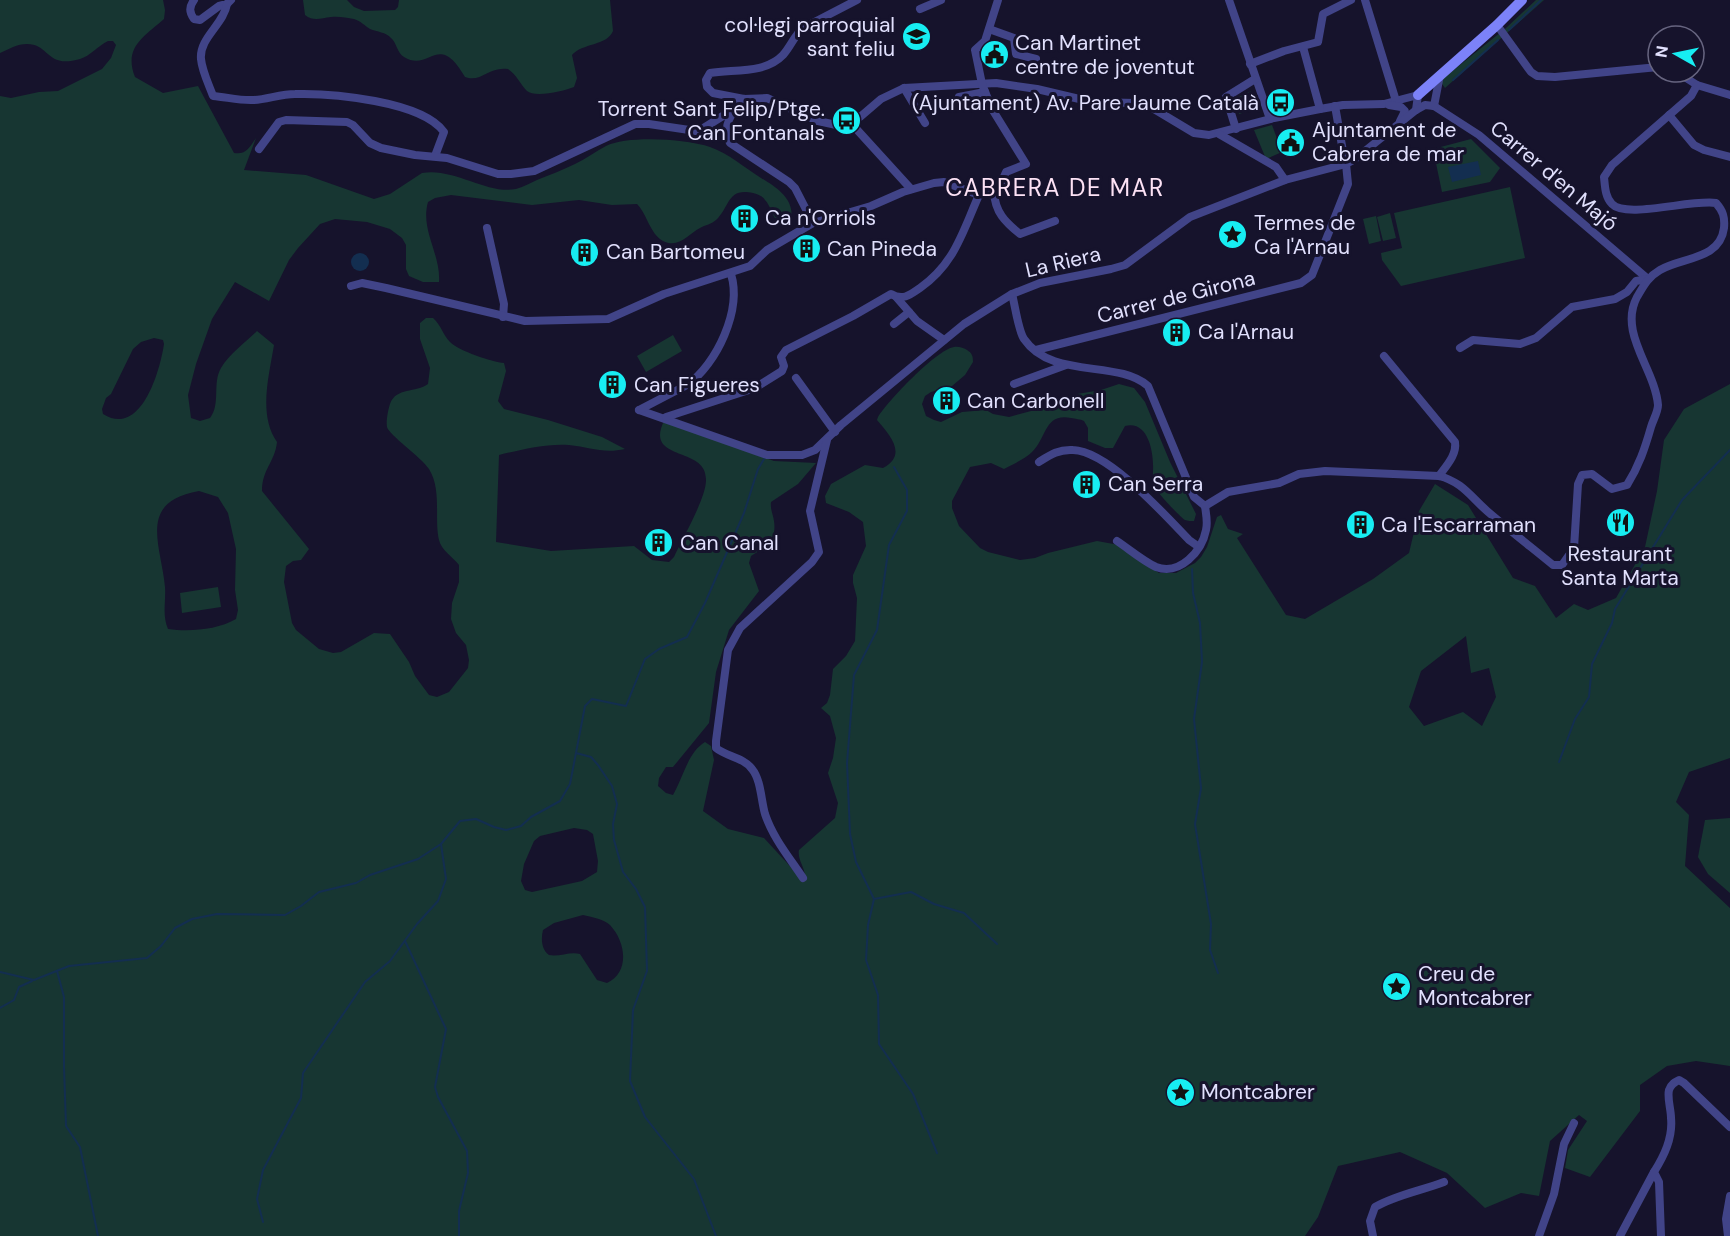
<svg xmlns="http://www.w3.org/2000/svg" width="1730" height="1236" viewBox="0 0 1730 1236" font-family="'DM Sans',sans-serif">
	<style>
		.green { fill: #173632; fill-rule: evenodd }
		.water { fill: #132e50 }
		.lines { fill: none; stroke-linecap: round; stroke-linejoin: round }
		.stream { stroke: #132e50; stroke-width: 2 }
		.street { stroke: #414488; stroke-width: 8 }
		.secondary { stroke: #7c82f8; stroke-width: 10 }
		.labels { text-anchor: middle; stroke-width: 6; stroke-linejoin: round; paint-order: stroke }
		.poi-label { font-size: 21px; fill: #e1e0fd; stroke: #16132c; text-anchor: start }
		.street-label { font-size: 21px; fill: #e1e0fd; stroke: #16132c }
		.quarter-label { font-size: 24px; letter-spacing: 1.5px; fill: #fde2f5; stroke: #16132c }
	</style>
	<rect width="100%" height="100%" fill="#16132c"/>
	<g class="green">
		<path d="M0 0H163L165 10 164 19C145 36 123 47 135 77L163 93 198 86 234 153C246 155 249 148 256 138L244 170 306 175 374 199 390 194 422 173C453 167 488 195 516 189 523 187 530 183 537 180 549 175 563 170 575 164 586 159 596 151 606 146 628 135 687 139 710 147 728 153 745 168 761 178 776 187 795 199 791 219L783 221 776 220C772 214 770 205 765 200 763 196 757 194 753 193 727 187 730 207 716 220 712 224 705 225 700 228 688 234 679 249 663 241 650 234 647 214 637 204L612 205 579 200 532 205 451 195 435 198 428 202C420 230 441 254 439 282H423L409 276 406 269V245L402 238 390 229 367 222 335 219 320 224 298 248 289 260 269 301 235 282 212 319 196 364 188 395 191 418 200 421 210 418C221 404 212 383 221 368 229 354 246 342 257 331L274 345C269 376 258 415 277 442 275 462 262 469 262 491L309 549 301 560 293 561 286 566 284 582 292 623 296 630 319 649 333 653 341 652 374 633 390 634 409 662 415 676 429 695 437 697 449 692 468 668 469 660 466 645 456 633 451 619 452 603 459 582V565C453 557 441 550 439 540 434 518 442 490 429 469 421 457 389 435 387 427 386 421 388 410 390 404 396 387 416 393 428 384L430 368 420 339V323L426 318H433C441 325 443 335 450 342 459 351 492 362 504 363L506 371 498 401 504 409 548 420 602 437 625 449C603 454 590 447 569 445 548 443 519 450 499 455L496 542 551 551 634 546 652 560 669 562 674 557C682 539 707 497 706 479 706 446 644 462 664 421L774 461 816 463 798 484 771 502C770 509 773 514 774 521 777 542 765 547 751 556L749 563 759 591 729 630 716 672 709 723 673 767H666L659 778 658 786 666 793 673 795C683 778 688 752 705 742L711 746 714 760 703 811 728 829 764 838 799 876 805 879C806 868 797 860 799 850L835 818 838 803 828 773 833 758 836 738 830 716 821 708 827 703 830 695 833 669 846 656 855 641 857 598 853 583V575L866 546 863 522 849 512 826 503 825 496 831 484 865 465 883 468C908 455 890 435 877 420L878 417C888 401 936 350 954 347 958 346 964 348 967 350 972 353 973 356 973 362L965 375 952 386 931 392 925 396 922 404 926 416 934 420 941 422 962 412 986 410 993 414 1009 417 1050 406 1071 395 1101 390 1119 384 1134 388 1145 402 1170 462 1196 514 1194 521C1192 521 1187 521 1185 520 1180 517 1155 490 1153 485 1152 480 1153 476 1153 471 1154 454 1149 420 1125 426L1113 448H1105L1088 441V428L1084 421C1080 419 1076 419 1071 418 1044 413 1047 438 1032 452 1025 459 1013 464 1004 469L991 463 970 467 952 501V508L959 526 980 548 988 552 1020 560 1035 558 1048 553 1097 541 1119 545 1159 573H1176L1195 563 1201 557 1207 547 1217 517 1221 515 1228 529 1243 534 1237 538 1286 615 1305 619 1373 579 1409 553 1419 511 1435 484 1468 505 1513 578 1535 586 1556 618 1574 604 1588 610 1616 598 1645 547 1657 491 1664 440 1684 409 1730 384V758L1689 772 1676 802 1689 815 1685 866 1730 908V1066L1696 1061 1667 1066 1640 1085V1111L1590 1177 1565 1168 1568 1150 1587 1121 1579 1115 1550 1141 1539 1196 1521 1193 1485 1208 1447 1173 1400 1152 1338 1166 1318 1217 1305 1236H0V96L11 98 39 92 58 91 102 69 111 58 116 45 113 41H108C98 46 90 56 80 59 46 69 50 44 27 44 17 44 9 49 0 53ZM154 338 163 340 164 344C160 371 141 438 103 414L102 409 106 398 111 394 133 349 141 342ZM199 491 218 497 228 513 236 549 235 590 238 610 236 619C217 630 189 632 168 629 162 615 166 602 165 587 161 544 137 502 199 491ZM1466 636 1471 673 1489 668 1496 697 1482 726 1463 712 1424 726 1409 707 1421 671ZM574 828 587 830 593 834 598 861 597 872 582 881 532 892 525 890 521 881 524 864 534 841 540 836ZM583 915C591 917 604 919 610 925 626 942 630 972 607 983L597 980 580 954C570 951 560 957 549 955 541 949 541 938 543 930L554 923Z"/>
		<path d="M303 0H347L354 7 364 11 395 10 398 7 399 0H610L613 31C607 46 582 43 572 55L577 78 574 87C564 91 535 98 527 91 520 84 517 75 508 69 489 66 481 83 465 77 438 30 430 73 404 57 397 53 397 43 391 38 386 32 377 32 370 29 365 26 361 21 354 19 347 18 339 16 331 17 321 18 314 22 305 15Z"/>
		<polygon points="1536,0 1544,0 1445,88 1440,81 1506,28"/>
		<polygon points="1251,91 1258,108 1239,114 1236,98"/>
		<polygon points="1272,125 1282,152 1266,159 1254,130"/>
		<polygon points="1471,139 1500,168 1490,182 1442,192 1433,149"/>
		<polygon points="1510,187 1525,258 1401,286 1382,260 1381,253 1402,248 1394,213"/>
		<polygon points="1390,213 1396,238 1383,241 1377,217"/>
		<polygon points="1376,216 1381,241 1369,244 1363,219"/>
		<polygon points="673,335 682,351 646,372 637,356"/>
		<polygon points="218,587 221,607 182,613 180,593"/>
		<polygon points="1730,818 1730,893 1708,874 1698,857 1705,820"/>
	</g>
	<g class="water">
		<polygon points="1478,161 1481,175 1452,182 1448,167"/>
		<circle cx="360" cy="262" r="9"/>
	</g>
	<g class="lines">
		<g class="stream">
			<polyline points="1509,30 1541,0"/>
			<polyline points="1453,80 1498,40"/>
			<polyline points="894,467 907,490 907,511 889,545 877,630 854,675 847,763 850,834 856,862 874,899 868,925 866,960 878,995 879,1044 913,1094 937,1153"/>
			<polyline points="1192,569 1193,593 1200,623 1202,662 1194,719 1201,788 1195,824 1211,924 1210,950 1218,973"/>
			<polyline points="576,753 591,757 598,765 612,786 617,804 613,824 614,840 623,872 636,889 645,907 647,971 633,1010 630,1081 645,1117 694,1179 716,1236"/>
			<polyline points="1559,762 1575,719 1589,697 1592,664 1612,623 1615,609 1682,500 1730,450"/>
			<polyline points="874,899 911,892 934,904 964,913 997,944"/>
			<polyline points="405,941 446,1029 435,1087 438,1097 467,1151 468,1173 459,1211 459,1236"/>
			<polyline points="57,971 64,997 64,1067 66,1126 80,1147 98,1236"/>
			<polyline points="0,972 34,980 69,966 147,958 161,946 175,928 192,919 217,914 285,915 301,906 319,892 356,883 370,875 418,859 441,844 460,821 476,819 494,827 506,830 521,826 531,817 560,801 570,784 585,706 592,699 626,706 645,659 659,649 687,637 705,603 744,513 758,469 764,459"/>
			<polyline points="0,1008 14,1000 19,987 32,981"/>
			<polyline points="263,1222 257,1199 263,1170 301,1098 303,1073 365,982 390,961 417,924 438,901 446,879 441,844"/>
		</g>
		<g class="street">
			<path d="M194 0C189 7 189 12 194 19L200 20 219 6 227 4 231 0"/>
			<path d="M857 0 803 28C794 36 791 46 783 55 765 74 734 69 710 73L706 80 707 87 713 93 744 99 767 98 818 121 841 126 860 117 881 99 904 88 996 83 1037 89 1092 102 1135 103 1149 106 1194 133 1209 135 1274 118 1320 109 1343 105 1384 104 1418 95 1416 110"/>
			<polyline points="1229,0 1270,119"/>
			<polyline points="1365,0 1396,101"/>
			<path d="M227 4C224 24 199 38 201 59 202 71 209 85 213 96 226 97 241 101 254 100 268 99 281 94 295 94 331 93 422 101 444 132L435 156"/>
			<polyline points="920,9 941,0"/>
			<polyline points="1497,25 1531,72 1537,76 1555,77 1658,67"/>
			<polyline points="989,29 1014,38 1016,54 1036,59"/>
			<polyline points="1303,47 1320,109"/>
			<polyline points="1250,64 1284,51 1318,42 1323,14 1351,0"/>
			<polyline points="1677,72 1697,85 1730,95"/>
			<polyline points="904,88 925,123"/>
			<polyline points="959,97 985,92"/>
			<path d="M744 99C732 112 721 126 730 143L789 182 795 188 813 223"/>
			<polyline points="1389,105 1401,107 1405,111 1400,121"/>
			<polyline points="1335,106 1344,157"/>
			<polyline points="1434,106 1479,135 1648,279"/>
			<polyline points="1434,106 1440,75"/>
			<polyline points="1669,115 1694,145 1704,150 1730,157"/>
			<polyline points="850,122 911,189"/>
			<polyline points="702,129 734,109"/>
			<polyline points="1236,129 1226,97 1255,79"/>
			<polyline points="1219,134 1276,167 1285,180"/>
			<polyline points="259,149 279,122 286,120 347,122 353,125 370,143 381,148 415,155 447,158 498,174 511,174 534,171 635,124 649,124 696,131 702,129 726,135"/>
			<path d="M994 192C995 212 1005 222 1020 234L1055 221"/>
			<polyline points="487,228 504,304 503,317"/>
			<polyline points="351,286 362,283 386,288 525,321 608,319 664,294 750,266 767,250 813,223 871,206 903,192 934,183 944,182 979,195 989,195 998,190 1006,172 1026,164 992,109 982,84 975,50 985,41 998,0"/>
			<path d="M1012 294C1015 305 1018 330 1024 339 1052 380 1117 359 1148 386L1194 497 1205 506"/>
			<polyline points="897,298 917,321 944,340"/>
			<polyline points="894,324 909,312"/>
			<polyline points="1460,348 1473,340 1520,344 1536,338 1572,307 1615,299 1627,292 1636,281 1648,279"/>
			<polyline points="1036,350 1301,283 1312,275 1348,184 1346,164"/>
			<path d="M1384 356 1455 442C1457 455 1446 466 1439 476"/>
			<polyline points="796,378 835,432"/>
			<polyline points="1014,384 1066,365"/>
			<polyline points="639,410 767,455 802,455 815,450 841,425 964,324 1012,294 1040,283 1111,269 1125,265 1190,217 1285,180 1346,164 1355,159 1416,110 1425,105 1434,106"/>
			<path d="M639 410 687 385C717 364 742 310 731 274"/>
			<path d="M666 417 755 388 782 371 784 366 781 357 786 350 853 316 891 294C903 301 910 295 920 288 955 263 962 233 979 195"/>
			<path d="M1039 462C1050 455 1059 449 1073 450 1108 451 1165 515 1189 540L1199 547"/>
			<path d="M1205 506 1228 492 1279 483 1299 474 1325 471 1439 476C1462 482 1470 496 1487 511 1508 529 1531 547 1553 565H1562L1574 548 1578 484 1582 475 1592 474 1612 489 1627 485C1639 466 1645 448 1651 427 1653 420 1658 412 1658 405 1655 369 1618 333 1637 297 1644 285 1648 277 1660 270 1682 257 1720 260 1724 228 1725 217 1723 211 1716 203 1692 199 1626 219 1612 204 1605 197 1605 186 1604 177L1612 165 1691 96 1697 85"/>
			<path d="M1117 541C1129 549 1143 561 1156 567 1180 576 1202 551 1206 530 1208 522 1206 514 1205 506"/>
			<path d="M803 878C789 857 773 838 765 814 761 800 761 780 752 769 743 757 727 757 716 748V741L728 650 740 628 812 562 819 552 810 511 827 440"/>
			<path d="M1373 1236 1370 1221 1375 1207C1396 1195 1420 1191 1444 1182"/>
			<polyline points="1539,1236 1554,1194 1564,1144 1574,1123"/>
			<polyline points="1620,1236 1654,1172"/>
			<path d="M1661 1236 1659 1182 1654 1172C1664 1156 1673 1138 1671 1118 1671 1109 1667 1098 1669 1090 1671 1084 1675 1082 1679 1080L1684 1083 1730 1127"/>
			<polyline points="1728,1236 1726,1219 1730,1196"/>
		</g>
		<polyline class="secondary" points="1418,95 1497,25 1522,0"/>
	</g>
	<defs>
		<symbol id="school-disc" viewBox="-11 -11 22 22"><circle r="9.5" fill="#17edf2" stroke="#16132c"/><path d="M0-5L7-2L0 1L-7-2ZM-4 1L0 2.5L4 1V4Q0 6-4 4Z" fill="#111"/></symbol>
		<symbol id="civic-disc" viewBox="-11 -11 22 22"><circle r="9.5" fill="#17edf2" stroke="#16132c"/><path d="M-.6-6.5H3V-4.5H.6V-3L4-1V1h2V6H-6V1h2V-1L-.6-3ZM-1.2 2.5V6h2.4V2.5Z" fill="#111"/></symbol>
		<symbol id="bus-disc" viewBox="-11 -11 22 22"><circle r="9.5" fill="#17edf2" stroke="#16132c"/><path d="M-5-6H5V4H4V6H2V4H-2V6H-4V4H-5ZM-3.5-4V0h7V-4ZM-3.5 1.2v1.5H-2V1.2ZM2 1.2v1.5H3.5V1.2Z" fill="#111"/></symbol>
		<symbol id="building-disc" viewBox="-11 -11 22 22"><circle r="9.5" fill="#17edf2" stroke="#16132c"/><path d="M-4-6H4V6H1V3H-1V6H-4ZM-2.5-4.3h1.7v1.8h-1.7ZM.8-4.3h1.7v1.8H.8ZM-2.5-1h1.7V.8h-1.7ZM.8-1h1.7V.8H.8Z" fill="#111"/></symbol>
		<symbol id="sight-disc" viewBox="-11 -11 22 22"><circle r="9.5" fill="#17edf2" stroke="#16132c"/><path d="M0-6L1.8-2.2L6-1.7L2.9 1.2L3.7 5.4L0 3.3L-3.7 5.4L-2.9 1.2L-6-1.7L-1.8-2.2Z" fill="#111"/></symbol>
		<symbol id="restaurant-disc" viewBox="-11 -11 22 22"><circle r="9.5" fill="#17edf2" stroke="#16132c"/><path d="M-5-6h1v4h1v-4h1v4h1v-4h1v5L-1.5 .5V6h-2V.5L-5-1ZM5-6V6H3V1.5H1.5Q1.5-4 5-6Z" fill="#111"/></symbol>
	</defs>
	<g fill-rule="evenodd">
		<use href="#school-disc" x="900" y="20" width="33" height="33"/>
		<use href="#civic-disc" x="978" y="38" width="33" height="33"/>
		<use href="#bus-disc" x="1264" y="86" width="33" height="33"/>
		<use href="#bus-disc" x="830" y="104" width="33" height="33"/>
		<use href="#civic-disc" x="1274" y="126" width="33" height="33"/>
		<use href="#building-disc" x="728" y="202" width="33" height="33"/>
		<use href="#sight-disc" x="1216" y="218" width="33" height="33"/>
		<use href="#building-disc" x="790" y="232" width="33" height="33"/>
		<use href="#building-disc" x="568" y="236" width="33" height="33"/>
		<use href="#building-disc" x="1160" y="316" width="33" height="33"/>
		<use href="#building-disc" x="596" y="368" width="33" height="33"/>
		<use href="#building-disc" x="930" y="384" width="33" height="33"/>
		<use href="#building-disc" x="1070" y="468" width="33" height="33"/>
		<use href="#restaurant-disc" x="1604" y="506" width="33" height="33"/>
		<use href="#building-disc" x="1344" y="508" width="33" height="33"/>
		<use href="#building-disc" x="642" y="526" width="33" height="33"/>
		<use href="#sight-disc" x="1380" y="970" width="33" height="33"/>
		<use href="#sight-disc" x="1164" y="1076" width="33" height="33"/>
	</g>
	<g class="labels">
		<g class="poi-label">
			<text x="895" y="32" text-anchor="end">col·legi parroquial<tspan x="895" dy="24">sant feliu</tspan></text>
			<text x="1015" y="50">Can Martinet<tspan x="1015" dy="24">centre de joventut</tspan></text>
			<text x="1259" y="110" text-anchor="end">(Ajuntament) Av. Pare Jaume Català</text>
			<text x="825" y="116" text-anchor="end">Torrent Sant Felip/Ptge.<tspan x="825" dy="24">Can Fontanals</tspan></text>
			<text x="1312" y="137">Ajuntament de<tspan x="1312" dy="24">Cabrera de mar</tspan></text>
			<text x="765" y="225">Ca n'Orriols</text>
			<text x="1254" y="230">Termes de<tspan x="1254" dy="24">Ca l'Arnau</tspan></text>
			<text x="827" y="256">Can Pineda</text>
			<text x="606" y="259">Can Bartomeu</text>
			<text x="1198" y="339">Ca l'Arnau</text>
			<text x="634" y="392">Can Figueres</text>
			<text x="967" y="408">Can Carbonell</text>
			<text x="1108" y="491">Can Serra</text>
			<text x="1381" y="532">Ca l'Escarraman</text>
			<text x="680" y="550">Can Canal</text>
			<text x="1620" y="561" text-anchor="middle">Restaurant<tspan x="1620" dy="24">Santa Marta</tspan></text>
			<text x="1418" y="981">Creu de<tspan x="1418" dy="24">Montcabrer</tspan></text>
			<text x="1201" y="1099">Montcabrer</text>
		</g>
		<g class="street-label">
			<text transform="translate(1554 176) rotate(40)" y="7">Carrer d'en Majó</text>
			<text transform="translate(1063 262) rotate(-13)" y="7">La Riera</text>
			<text transform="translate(1176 297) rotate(-14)" y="7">Carrer de Girona</text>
		</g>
		<g class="quarter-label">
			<text x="1055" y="196">CABRERA DE MAR</text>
		</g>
	</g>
	<g transform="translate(1676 54) rotate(279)"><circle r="28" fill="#16132c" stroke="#676580" stroke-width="1.5"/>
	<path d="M0-4.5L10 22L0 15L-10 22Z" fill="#17edf2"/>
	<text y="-9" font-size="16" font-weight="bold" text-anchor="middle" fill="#e1e0fd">N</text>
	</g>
</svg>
